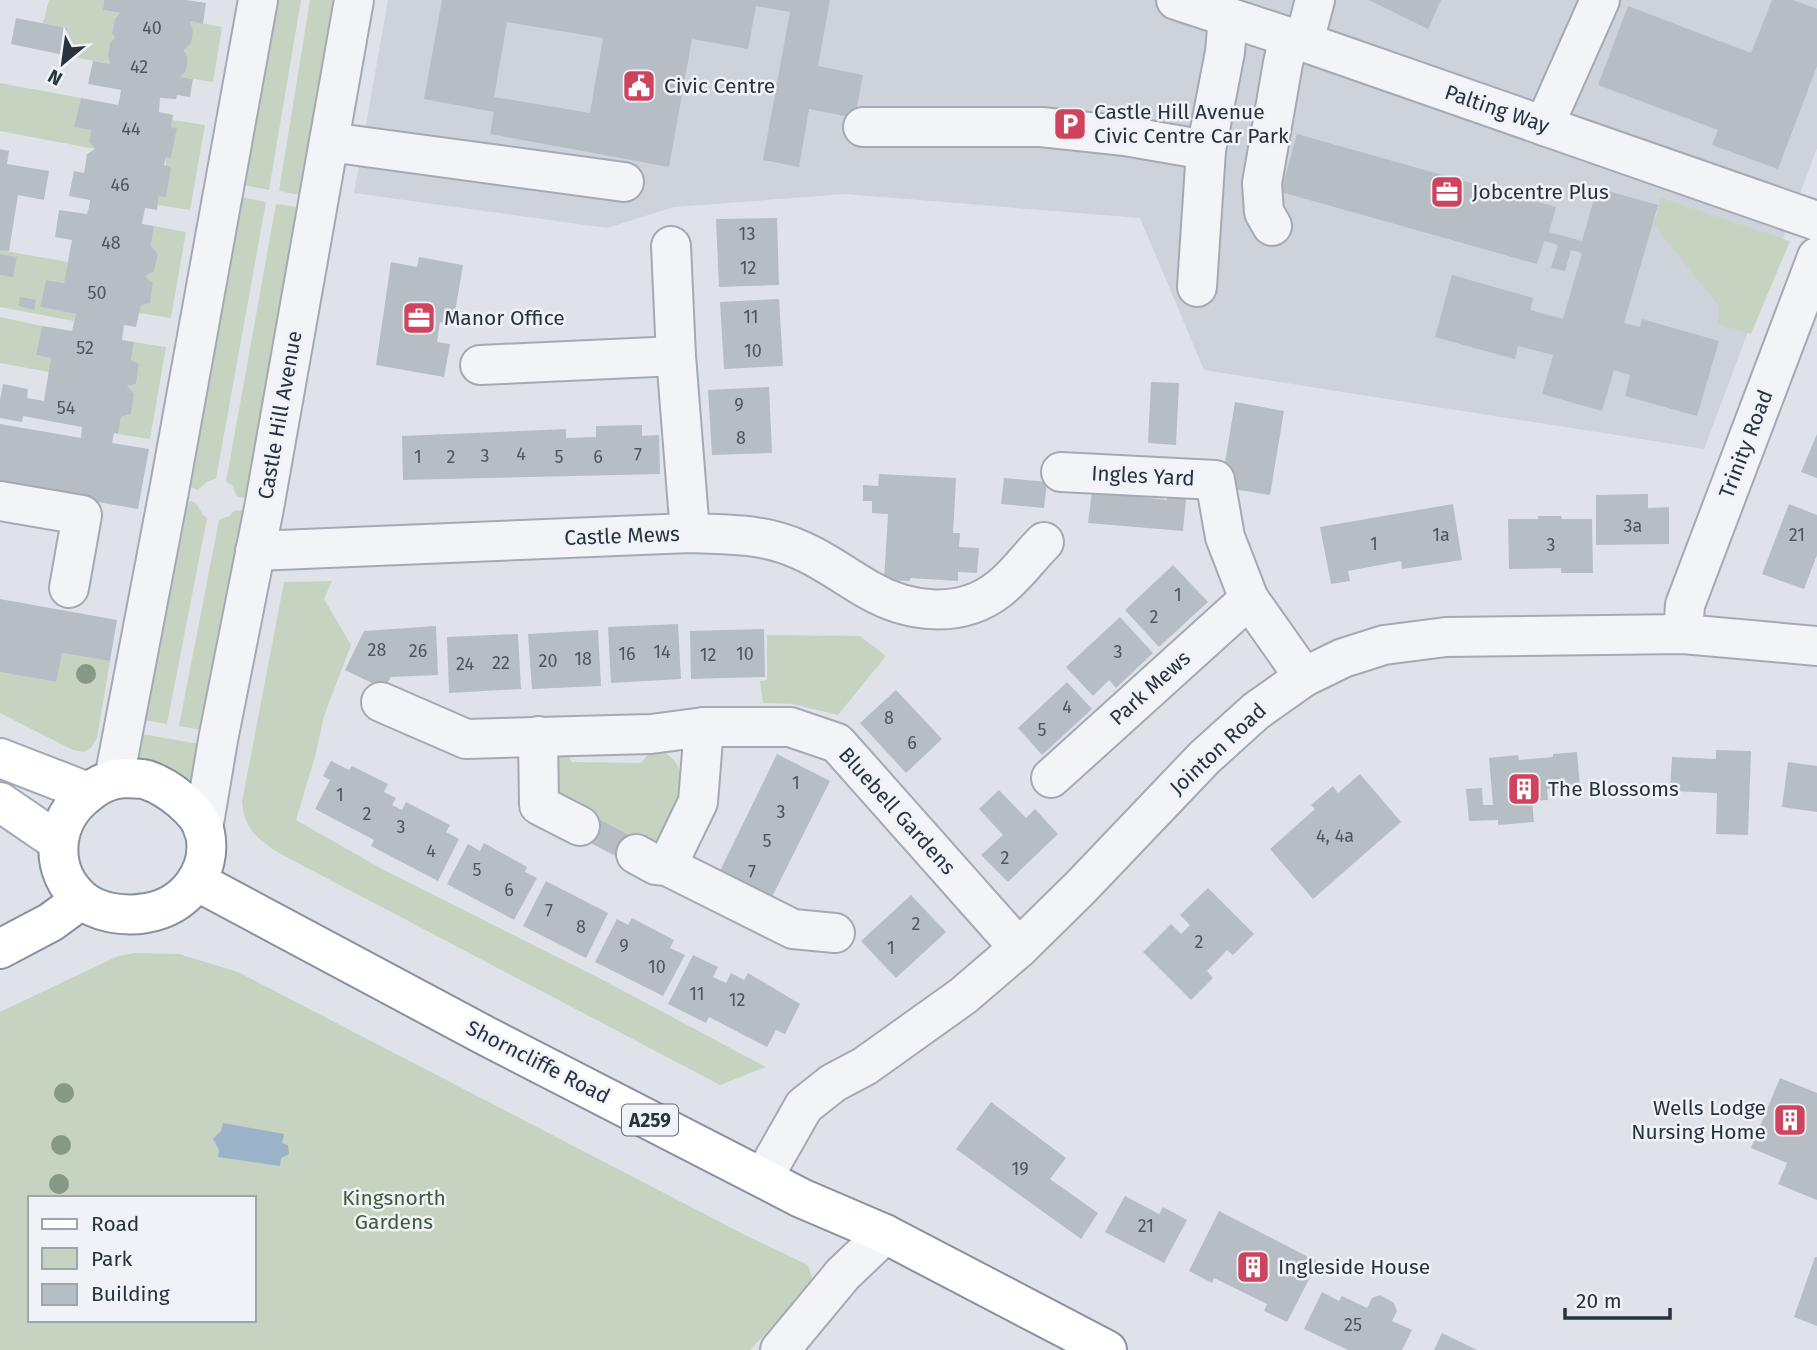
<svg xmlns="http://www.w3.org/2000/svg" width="1817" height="1350" viewBox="0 0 1817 1350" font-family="'Fira Sans',sans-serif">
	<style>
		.built { fill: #cdd2db }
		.green { fill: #c6d3c0; fill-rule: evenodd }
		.water { fill: #9ab3c9 }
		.building { fill: #b7bdc5; fill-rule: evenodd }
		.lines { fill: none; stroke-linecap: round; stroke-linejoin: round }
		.minor-casing { stroke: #a4aab3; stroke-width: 42 }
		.major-casing { stroke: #9fa8b4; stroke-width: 42 }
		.highway-casing { stroke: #87919f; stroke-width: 42 }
		.minor { stroke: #f2f4f7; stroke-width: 38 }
		.major { stroke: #fff; stroke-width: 38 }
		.highway { stroke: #fff; stroke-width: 38 }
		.tree { fill: #869986 }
		.labels { text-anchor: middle; stroke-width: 5; stroke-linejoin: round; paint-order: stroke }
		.number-label { font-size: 18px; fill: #4c5561 }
		.shield { fill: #eff2f6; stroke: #646c77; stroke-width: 2 }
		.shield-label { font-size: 19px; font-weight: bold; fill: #283240 }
		.poi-label { font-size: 21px; fill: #283240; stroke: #eff2f6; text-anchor: start }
		.street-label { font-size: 21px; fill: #283240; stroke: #eff2f6 }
		.park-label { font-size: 21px; fill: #3e5c35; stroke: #eff2f6 }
	</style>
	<rect width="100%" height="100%" fill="#dfe3e9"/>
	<polygon class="built" points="388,0 1817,0 1817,148 1704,449 1204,370 1140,218 845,194 674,207 607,228 354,193"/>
	<g class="green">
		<path d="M49 0H104L103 10 120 13 115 19 112 32 115 38C108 45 107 54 110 64L73 57 75 47 63 45 66 28 43 23Z"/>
		<polygon points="277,0 301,0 269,190 244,185"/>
		<polygon points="310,0 334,0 300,195 279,191"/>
		<path d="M190 21 222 27 213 82 180 77 186 71 188 58 184 50C193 40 193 34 190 21Z"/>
		<polygon points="0,83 81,98 75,126 91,130 89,142 95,149 0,131"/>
		<polygon points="172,120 205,125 190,210 157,205 159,196 166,197 166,157 171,157 177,128 171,127"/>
		<polygon points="242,197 266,202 216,479 208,481 197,490 191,487"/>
		<polygon points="1661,198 1790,241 1751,334 1718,324 1719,306 1654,225"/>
		<polygon points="276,204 298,207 247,498 237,497 232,485 226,482"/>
		<polygon points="154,226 186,232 171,318 139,313 141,305 150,302 153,283 145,276 154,270 158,254 151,246"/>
		<polygon points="0,250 68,262 64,283 46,280 40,307 76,314 74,321 0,307"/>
		<polygon points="0,317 42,326 36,355 51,358 49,372 0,363"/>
		<polygon points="134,342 166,347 150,439 118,434 121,417 131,414 134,394 127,386 136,384 139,365 131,360"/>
		<polygon points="191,501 196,503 203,515 207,518 167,724 145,720 188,502"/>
		<polygon points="242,510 244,512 202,730 179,726 219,520 229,516 234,511"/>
		<path d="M332 581 324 599 351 645 324 716 316 753 296 820 382 869 601 979 766 1067 720 1085 277 852C255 836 245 830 242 802L284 582Z"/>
		<polygon points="767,635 860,636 886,656 838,715 793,704 763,703 760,681 767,680"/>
		<polygon points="62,653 110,661 97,738 91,748 84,752 73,750 0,713 0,672 55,682"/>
		<polygon points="142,734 199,744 192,780 163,769 136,767"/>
		<path d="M653 748C706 762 670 822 655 853L553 804 556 751 566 752 572 762 641 763Z"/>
		<path d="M135 953 179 954 238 972 747 1236 808 1265 814 1283 750 1350H0V1012L118 956ZM30 1198H254V1320H30Z"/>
	</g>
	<polygon class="water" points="223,1123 284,1134 282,1143 288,1145 289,1154 281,1158 280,1166 218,1157 219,1150 213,1139 221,1131"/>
	<g class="building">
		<polygon points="104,0 186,0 206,3 203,24 190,21 193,31 191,43 184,50 188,58 186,71 180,77 193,79 190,97 177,95 176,99 160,98 159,112 173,115 171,127 177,128 171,158 166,157 164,165 171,167 166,197 159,196 157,210 145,208 142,224 154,226 151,246 158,254 154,271 145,276 153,283 150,303 141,305 136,327 124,325 122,340 134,342 131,360 139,364 136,384 127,386 134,394 131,414 121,417 118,434 114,433 112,443 149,449 138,509 0,485 0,424 81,438 82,427 23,416 22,422 0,418 0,400 3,384 28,389 27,398 44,401 51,358 36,355 42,326 72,331 76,314 40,307 46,280 64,283 72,240 55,237 59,210 87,214 89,207 90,200 69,196 74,171 84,173 87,154 95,149 89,142 91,130 74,127 81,98 118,105 120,97 121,90 88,84 93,61 110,64 108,56 110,43 115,38 112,33 115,19 120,13 103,10"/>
		<path d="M442 0H830L818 66 863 75 855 118 809 109 799 167 763 160 790 12 756 6 748 49 692 39 669 167 490 134 494 112 424 99ZM507 22 603 38 590 113 494 97Z"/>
		<polygon points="1369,0 1441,0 1428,29"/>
		<polygon points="1772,0 1793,0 1817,9 1817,66 1778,169 1712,145 1718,130 1598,85 1628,6 1751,53"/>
		<polygon points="16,18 67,28 63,45 75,47 73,57 11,44"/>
		<polygon points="1297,134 1556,207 1549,232 1582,241 1597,188 1658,205 1624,323 1640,327 1642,319 1719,341 1697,416 1625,396 1630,375 1614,370 1602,411 1542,394 1553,355 1518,346 1515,359 1435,337 1452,275 1533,298 1530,310 1563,319 1582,253 1571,250 1565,271 1551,268 1558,245 1544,241 1537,264 1281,192"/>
		<polygon points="0,149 9,151 7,164 49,171 44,200 18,195 9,251 0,250"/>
		<polygon points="777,218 779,285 719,287 716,219"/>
		<polygon points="0,254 17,257 13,277 0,275"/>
		<polygon points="419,257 463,265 453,324 440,322 437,342 450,344 444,377 376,365 391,262 417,267"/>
		<polygon points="20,297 36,300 34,310 19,306"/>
		<polygon points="779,299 783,366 724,369 720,302"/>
		<polygon points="1151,382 1179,383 1176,445 1148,443"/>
		<polygon points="769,387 772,453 712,455 708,390"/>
		<polygon points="1235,402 1284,411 1270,495 1221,487"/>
		<polygon points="642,425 642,436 659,435 660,474 403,480 402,436 566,429 566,438 596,437 596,426"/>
		<polygon points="1817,434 1817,478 1801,472"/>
		<polygon points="879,474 956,478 953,533 960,533 959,547 979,548 977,573 958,572 958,581 910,578 910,581 884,580 888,514 872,513 872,501 863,501 863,485 878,486"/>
		<polygon points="1004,478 1047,482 1044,508 1001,504"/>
		<polygon points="1168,487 1187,489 1183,531 1088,523 1092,491 1167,500"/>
		<polygon points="1648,494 1648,508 1669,507 1669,544 1596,545 1596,495"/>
		<polygon points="1453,504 1462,560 1402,569 1401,561 1348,571 1350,581 1331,584 1320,527"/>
		<polygon points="1789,504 1817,515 1817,555 1804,589 1762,574"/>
		<polygon points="1538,516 1561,516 1562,519 1592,519 1593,573 1561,573 1561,568 1509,569 1508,519 1538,519"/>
		<polygon points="1173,565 1208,602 1159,647 1125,610"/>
		<polygon points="0,599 117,620 110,661 62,653 56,682 0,672"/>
		<polygon points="1120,617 1153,653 1116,688 1109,680 1093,696 1066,667"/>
		<polygon points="678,624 681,679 611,683 608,627"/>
		<polygon points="436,626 438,675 391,677 384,689 345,670 364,631"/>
		<polygon points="764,629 765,677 691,679 690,631"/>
		<polygon points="598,630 601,686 532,689 528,634"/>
		<polygon points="518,634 521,689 449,693 447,637"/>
		<polygon points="1067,682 1092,709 1042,755 1018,728"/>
		<polygon points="896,690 942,739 906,773 860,723"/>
		<polygon points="1716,750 1751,751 1748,835 1716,834 1717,793 1670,791 1672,757 1716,759"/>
		<polygon points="1577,752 1580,787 1547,789 1548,800 1532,801 1534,822 1498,825 1498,820 1469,821 1466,789 1482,788 1483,805 1493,805 1489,758 1518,755 1519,760 1553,757 1553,754"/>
		<polygon points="777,754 830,781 769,903 717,877"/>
		<polygon points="331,761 349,770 352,766 388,784 384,792 396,798 392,805 402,810 406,802 450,825 446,832 459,839 438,881 371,846 374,840 315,809 330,780 323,776"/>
		<polygon points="1788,762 1817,766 1817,812 1782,807"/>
		<polygon points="1360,774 1401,822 1313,899 1270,849 1315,809 1311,805 1333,786 1338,793"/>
		<polygon points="999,790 1026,818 1035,809 1058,834 1008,882 981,855 1003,835 979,809"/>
		<polygon points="587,813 642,842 631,864 575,835"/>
		<polygon points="484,843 527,867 525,872 537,878 514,920 447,884 468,844 480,851"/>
		<polygon points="546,881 608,913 586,958 523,926"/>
		<polygon points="1208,888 1254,934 1233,955 1227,950 1207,971 1213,978 1191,1000 1143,952 1171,924 1181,934 1190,925 1180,915"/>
		<polygon points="911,895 946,932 896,978 861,941"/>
		<polygon points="632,918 674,940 670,948 685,955 663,996 595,962 617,919 628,925"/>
		<polygon points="693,955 718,967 713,977 726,983 731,973 744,980 748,973 800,1004 785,1034 776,1030 767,1047 709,1017 706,1023 668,1004"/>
		<polygon points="1780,1078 1817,1093 1817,1200 1778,1184 1787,1163 1751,1148"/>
		<polygon points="991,1102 1066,1158 1050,1179 1098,1213 1081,1239 956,1149"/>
		<polygon points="1125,1196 1159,1214 1163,1207 1187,1220 1164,1263 1105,1232"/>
		<polygon points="1219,1211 1318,1262 1287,1322 1264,1311 1267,1304 1214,1278 1212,1283 1189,1271"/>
		<polygon points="1815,1257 1817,1257 1817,1326 1794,1317"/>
		<polygon points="1322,1292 1339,1301 1342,1296 1367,1308 1372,1298 1380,1295 1394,1303 1397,1311 1392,1321 1412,1330 1402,1350 1348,1350 1304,1329"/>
		<polygon points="1442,1333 1477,1350 1434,1350"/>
	</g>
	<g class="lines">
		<defs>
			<g id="minor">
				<polyline points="1176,0 1304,42 1817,221"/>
				<polyline points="1304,42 1315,0"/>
				<polyline points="1544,126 1600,0"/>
				<polyline points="863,127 1041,127 1125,136 1206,150 1225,52 1228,17"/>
				<polyline points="329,142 624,182"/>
				<polyline points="1272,226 1264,212 1262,183 1283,63 1289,37"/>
				<polyline points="671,246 676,356"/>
				<polyline points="1197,287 1206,150"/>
				<polyline points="480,365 676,356 690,533"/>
				<polyline points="1061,472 1215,480 1225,537 1249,599 1304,677"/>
				<polyline points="0,501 82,515 69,588"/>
				<path d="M255 551 690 533C731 535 762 533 800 550 824 560 846 577 869 590 909 613 961 619 999 589 1016 576 1029 557 1044 542"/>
				<polyline points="1683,634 1685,605 1817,257"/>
				<polyline points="381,702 466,739 651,734 704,727 790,727 837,743 1019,948"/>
				<polyline points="538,736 539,805 580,826"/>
				<polyline points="1051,778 1249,599"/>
				<polyline points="114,779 169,491 258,0"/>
				<polyline points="203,829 218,740 264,508 354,0"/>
				<polyline points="636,854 656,865 667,866 793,929 835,933"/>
				<polyline points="667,866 698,802 704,727"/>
				<polyline points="763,1178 804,1106 833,1083 865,1066 963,996 1019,948 1081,887 1205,757 1256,711 1304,677 1343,658 1384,645 1446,637 1683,634 1817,646"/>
				<polyline points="780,1350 843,1274 885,1234"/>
			</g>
			<g id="major">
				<polyline points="0,758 88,792"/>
				<polyline points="0,802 57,841"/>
			</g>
			<g id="highway">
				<path d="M126 778C133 779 141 778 147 780 168 787 200 811 205 833 213 872 185 907 146 913 125 917 97 913 81 899 50 872 52 827 80 800 94 787 106 779 126 778Z"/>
				<polyline points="198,882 486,1036 801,1198 885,1234 1107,1350"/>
				<polyline points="0,949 51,922 81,900"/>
			</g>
		</defs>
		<use href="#minor" class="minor-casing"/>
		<use href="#major" class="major-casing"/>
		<use href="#highway" class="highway-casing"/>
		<use href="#minor" class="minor"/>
		<use href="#major" class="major"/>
		<use href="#highway" class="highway"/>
	</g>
	<g class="tree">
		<circle cx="86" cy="674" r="10"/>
		<circle cx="64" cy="1093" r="10"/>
		<circle cx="61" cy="1145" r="10"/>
		<circle cx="59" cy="1184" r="10"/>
	</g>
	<defs>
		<symbol id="civic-square" viewBox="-11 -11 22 22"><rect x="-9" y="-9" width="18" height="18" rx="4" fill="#ce445e" stroke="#eff2f6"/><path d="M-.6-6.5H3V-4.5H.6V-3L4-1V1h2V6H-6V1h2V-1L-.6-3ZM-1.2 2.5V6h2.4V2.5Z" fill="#fff"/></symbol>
		<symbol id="parking-square" viewBox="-11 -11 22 22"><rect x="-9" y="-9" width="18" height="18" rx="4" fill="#ce445e" stroke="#eff2f6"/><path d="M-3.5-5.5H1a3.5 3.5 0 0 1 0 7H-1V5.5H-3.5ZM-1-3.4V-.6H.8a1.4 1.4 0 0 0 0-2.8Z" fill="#fff"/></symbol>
		<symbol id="office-square" viewBox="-11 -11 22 22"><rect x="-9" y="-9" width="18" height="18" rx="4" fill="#ce445e" stroke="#eff2f6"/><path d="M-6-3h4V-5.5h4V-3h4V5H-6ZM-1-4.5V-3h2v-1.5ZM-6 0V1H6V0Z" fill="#fff"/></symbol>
		<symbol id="building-square" viewBox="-11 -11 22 22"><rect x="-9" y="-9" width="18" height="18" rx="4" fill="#ce445e" stroke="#eff2f6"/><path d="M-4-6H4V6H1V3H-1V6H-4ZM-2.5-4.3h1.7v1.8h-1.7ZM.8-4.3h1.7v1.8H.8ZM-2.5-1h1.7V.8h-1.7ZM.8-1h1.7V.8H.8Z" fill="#fff"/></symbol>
	</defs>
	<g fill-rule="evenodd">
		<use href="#civic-square" x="620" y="67" width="38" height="38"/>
		<use href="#parking-square" x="1051" y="105" width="38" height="38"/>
		<use href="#office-square" x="1428" y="173" width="38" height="38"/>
		<use href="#office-square" x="400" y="299" width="38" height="38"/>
		<use href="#building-square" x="1505" y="770" width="38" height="38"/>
		<use href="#building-square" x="1771" y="1101" width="38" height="38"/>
		<use href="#building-square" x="1234" y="1248" width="38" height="38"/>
	</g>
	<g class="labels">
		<g class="number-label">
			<text x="152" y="34">40</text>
			<text x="139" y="73">42</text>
			<text x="131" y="135">44</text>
			<text x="120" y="191">46</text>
			<text x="747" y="240">13</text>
			<text x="111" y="249">48</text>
			<text x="748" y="274">12</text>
			<text x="97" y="299">50</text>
			<text x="751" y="323">11</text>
			<text x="85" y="354">52</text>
			<text x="753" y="357">10</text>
			<text x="739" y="411">9</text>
			<text x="66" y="414">54</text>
			<text x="741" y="444">8</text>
			<text x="521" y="460">4</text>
			<text x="638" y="461">7</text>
			<text x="485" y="462">3</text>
			<text x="418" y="463">1</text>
			<text x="451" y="463">2</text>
			<text x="559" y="463">5</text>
			<text x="598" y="463">6</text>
			<text x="1633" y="532">3a</text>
			<text x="1441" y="541">1a</text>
			<text x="1797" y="541">21</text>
			<text x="1374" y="550">1</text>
			<text x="1551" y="551">3</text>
			<text x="1178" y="601">1</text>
			<text x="1154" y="623">2</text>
			<text x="377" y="656">28</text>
			<text x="418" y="657">26</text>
			<text x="662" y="658">14</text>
			<text x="1118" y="658">3</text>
			<text x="627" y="660">16</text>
			<text x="745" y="660">10</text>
			<text x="708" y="661">12</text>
			<text x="583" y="665">18</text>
			<text x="548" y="667">20</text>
			<text x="501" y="669">22</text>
			<text x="465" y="670">24</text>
			<text x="1067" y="713">4</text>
			<text x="889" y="724">8</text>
			<text x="1042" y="736">5</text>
			<text x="912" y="749">6</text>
			<text x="796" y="789">1</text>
			<text x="340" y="801">1</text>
			<text x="781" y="818">3</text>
			<text x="367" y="820">2</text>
			<text x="401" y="833">3</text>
			<text x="1335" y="842">4, 4a</text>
			<text x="767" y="847">5</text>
			<text x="431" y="857">4</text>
			<text x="1005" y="864">2</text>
			<text x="477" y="876">5</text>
			<text x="752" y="878">7</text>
			<text x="509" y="896">6</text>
			<text x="549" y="917">7</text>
			<text x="916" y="930">2</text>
			<text x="581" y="933">8</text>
			<text x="1199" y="948">2</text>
			<text x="624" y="952">9</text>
			<text x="891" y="954">1</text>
			<text x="657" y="973">10</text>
			<text x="697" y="1000">11</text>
			<text x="737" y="1006">12</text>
			<text x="1020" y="1175">19</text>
			<text x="1146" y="1232">21</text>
			<text x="1353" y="1331">25</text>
		</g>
		<rect class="shield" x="622" y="1104.5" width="56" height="31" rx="5"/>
		<g class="shield-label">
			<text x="650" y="1127">A259</text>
		</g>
		<g class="poi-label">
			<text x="664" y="93">Civic Centre</text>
			<text x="1094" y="119">Castle Hill Avenue<tspan x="1094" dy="24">Civic Centre Car Park</tspan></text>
			<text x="1472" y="199">Jobcentre Plus</text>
			<text x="444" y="325">Manor Office</text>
			<text x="1548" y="796">The Blossoms</text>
			<text x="1766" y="1115" text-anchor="end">Wells Lodge<tspan x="1766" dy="24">Nursing Home</tspan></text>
			<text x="1278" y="1274">Ingleside House</text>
		</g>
		<g class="street-label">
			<text transform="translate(1497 109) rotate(19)" y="7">Palting Way</text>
			<text transform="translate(280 415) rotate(-80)" y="7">Castle Hill Avenue</text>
			<text transform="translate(1746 444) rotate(-69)" y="7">Trinity Road</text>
			<text transform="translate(1143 476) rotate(3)" y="7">Ingles Yard</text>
			<text transform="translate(622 536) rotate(-2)" y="7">Castle Mews</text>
			<text transform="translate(1150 688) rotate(-42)" y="7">Park Mews</text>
			<text transform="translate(1218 749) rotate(-43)" y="7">Jointon Road</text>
			<text transform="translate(897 811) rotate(48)" y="7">Bluebell Gardens</text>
			<text transform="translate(538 1062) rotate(27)" y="7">Shorncliffe Road</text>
		</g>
		<g class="park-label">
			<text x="394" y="1205">Kingsnorth<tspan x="394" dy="24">Gardens</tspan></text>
		</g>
	</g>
	<rect x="28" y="1196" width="228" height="126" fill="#eff2f6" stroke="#9fa5ad" stroke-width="2"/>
	<rect x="42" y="1219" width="35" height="10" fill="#ffffff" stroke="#9fa5ad" stroke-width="2"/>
	<text x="91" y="1231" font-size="21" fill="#283240">Road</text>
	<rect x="42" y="1248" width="35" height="21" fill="#c6d3c0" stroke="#9fa5ad" stroke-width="2"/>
	<text x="91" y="1266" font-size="21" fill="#283240">Park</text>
	<rect x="42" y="1284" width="35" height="21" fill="#b7bdc5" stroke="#9fa5ad" stroke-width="2"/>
	<text x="91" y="1301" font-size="21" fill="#283240">Building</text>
	<g transform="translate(63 63) rotate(209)" stroke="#eff2f6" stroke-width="5" paint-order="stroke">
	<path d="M0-5L12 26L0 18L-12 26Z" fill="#283240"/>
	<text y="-10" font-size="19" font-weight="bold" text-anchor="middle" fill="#283240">N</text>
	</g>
	<path d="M1565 1308v10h105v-10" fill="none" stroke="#283240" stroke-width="3.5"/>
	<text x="1576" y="1308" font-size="21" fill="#283240" stroke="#eff2f6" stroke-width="5" paint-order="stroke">20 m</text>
</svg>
